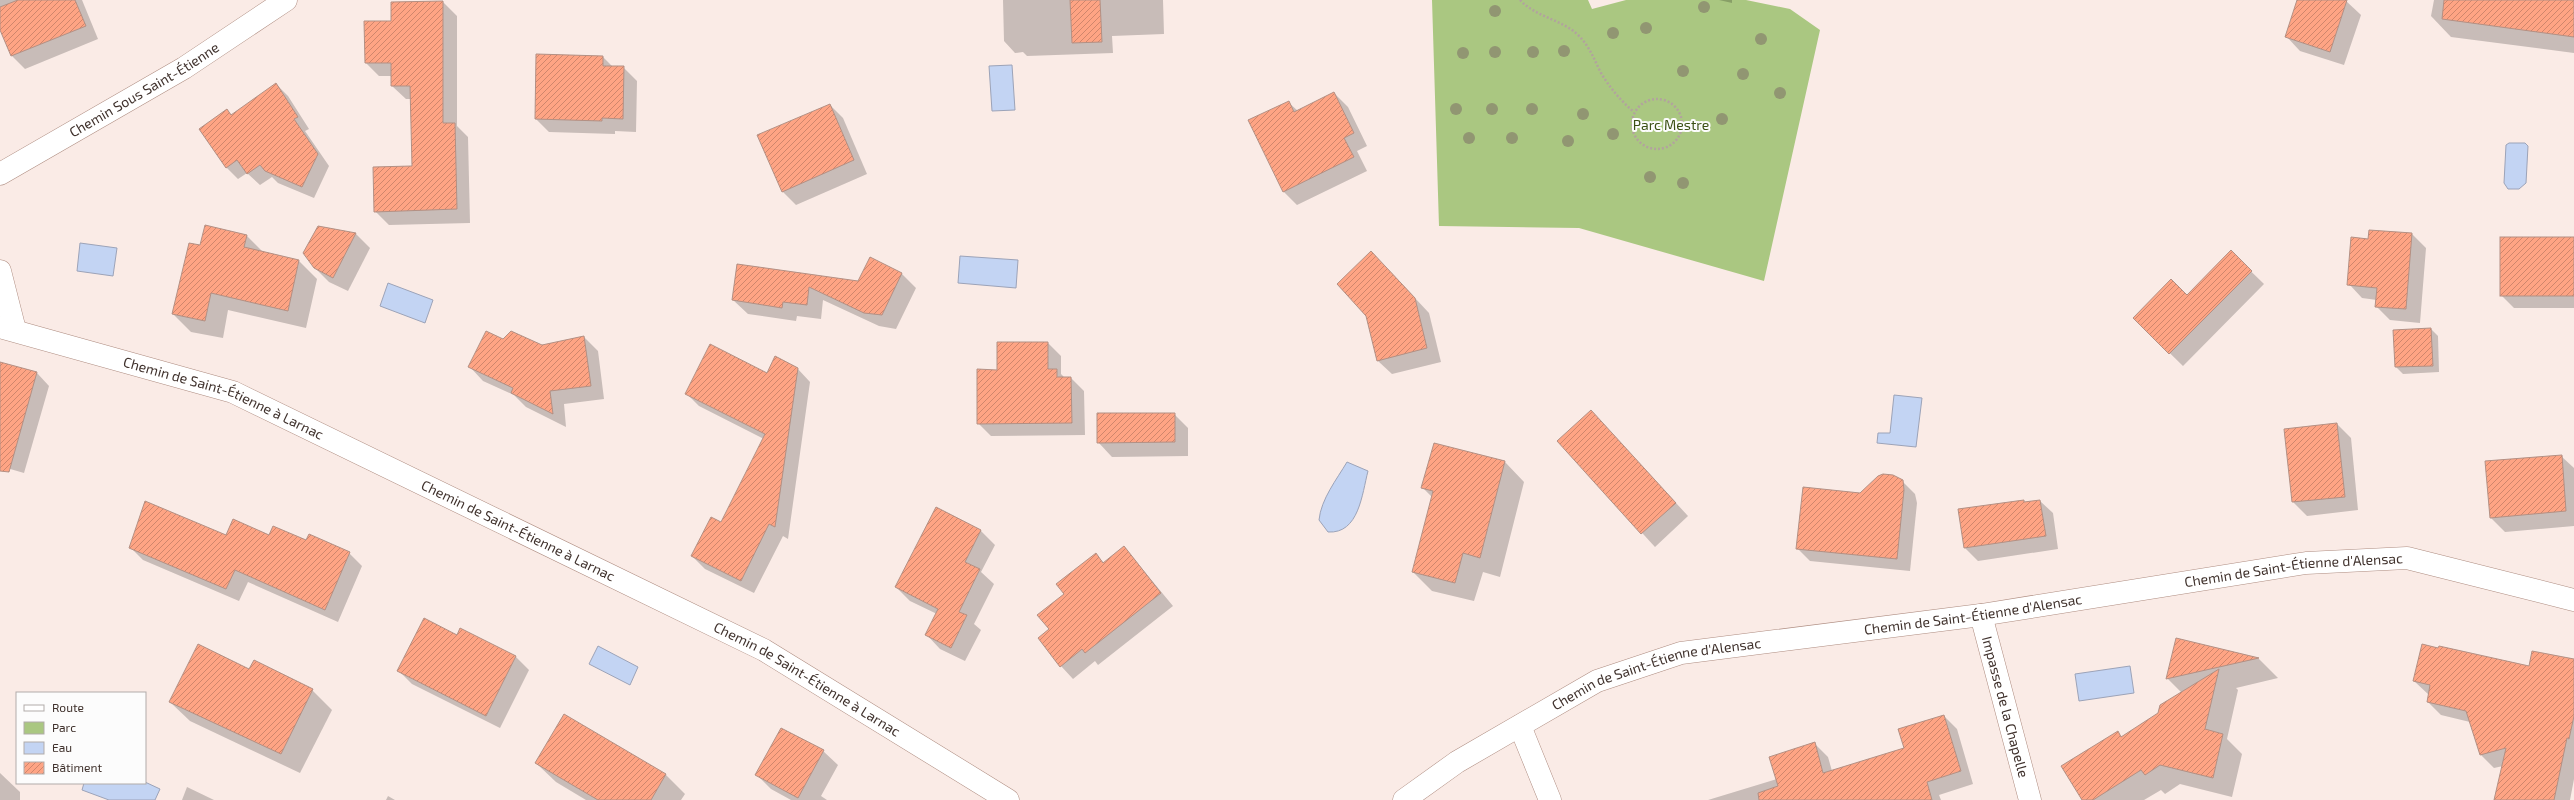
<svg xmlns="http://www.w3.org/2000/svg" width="2574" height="800" viewBox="0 0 2574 800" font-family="'Exo 2',sans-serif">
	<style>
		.green { fill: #aac781 }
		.water { fill: #c3d4f3; stroke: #9ca3b8 }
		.shadow { fill: #0003 }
		.building { fill: url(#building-hatch); stroke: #b39084 }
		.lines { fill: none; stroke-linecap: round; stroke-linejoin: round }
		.minor-casing { stroke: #ae8c80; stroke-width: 23 }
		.path { stroke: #b2a39e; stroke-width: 2.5; stroke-dasharray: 2 2; stroke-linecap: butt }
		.minor { stroke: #fff; stroke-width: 22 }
		.tree { fill: #919672 }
		.labels { text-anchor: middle; stroke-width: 4; stroke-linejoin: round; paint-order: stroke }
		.street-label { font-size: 14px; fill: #40322d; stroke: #fcfcfc }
		.park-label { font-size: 14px; fill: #3b5014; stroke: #fcfcfc }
	</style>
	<defs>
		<pattern id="building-hatch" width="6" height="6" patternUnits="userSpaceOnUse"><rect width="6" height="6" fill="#fea484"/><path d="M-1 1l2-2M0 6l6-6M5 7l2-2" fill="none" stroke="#cf866c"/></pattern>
	</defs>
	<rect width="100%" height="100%" fill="#faebe6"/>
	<polygon class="green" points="1432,0 1588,0 1592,9 1626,0 1746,0 1790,9 1820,30 1764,281 1579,228 1439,226"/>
	<g class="water">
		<polygon points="1012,65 1015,110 992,111 989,66"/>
		<polygon points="2509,143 2525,143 2528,146 2526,183 2519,189 2508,189 2504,183 2506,145"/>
		<polygon points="80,243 117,248 113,276 77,271"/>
		<polygon points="960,256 1018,260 1016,288 958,283"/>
		<polygon points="388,283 433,300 425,323 380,306"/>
		<polygon points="1894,395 1922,398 1916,447 1877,443 1878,433 1890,433"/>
		<path d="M1347 462 1368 471C1362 494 1359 534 1328 532L1319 520C1321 499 1337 479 1347 462Z"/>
		<polygon points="598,646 638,667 630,685 589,664"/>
		<polygon points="2130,666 2134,693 2079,701 2075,674"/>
		<polygon points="145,782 160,789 155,800 109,800 82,790 84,783"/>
	</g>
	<g class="shadow">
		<polygon points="0,0 82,0 98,39 25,69 12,56 0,28"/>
		<polygon points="1003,0 1163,0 1164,34 1112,36 1113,53 1027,56 1023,52 1015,53 1004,41"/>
		<polygon points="1719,0 1732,0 1732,3"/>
		<polygon points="2298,0 2345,0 2361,15 2344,65 2300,51 2286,36"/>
		<polygon points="2434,0 2574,0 2574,53 2451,37 2431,16"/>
		<polygon points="443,2 457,16 457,126 468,137 470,223 389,225 375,211 413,167 412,99 406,99 392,86 392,76 379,76 366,63 392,22 392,3"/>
		<polygon points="537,55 603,57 613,67 623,67 637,81 636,132 615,131 615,134 549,132 536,119"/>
		<polygon points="276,84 288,96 309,129 305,131 329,166 314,198 278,183 272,177 260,185 247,173 238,179 226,167 227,110 232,115"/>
		<polygon points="1334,93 1348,107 1367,146 1357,151 1367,171 1297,205 1283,191 1288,102 1298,111"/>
		<polygon points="830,105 843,118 867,174 796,205 782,191"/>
		<polygon points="206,226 247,236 264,253 299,261 317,279 306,328 228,310 223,338 191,332 173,314 201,247"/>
		<polygon points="318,227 356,234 370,248 348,291 329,282 314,267"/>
		<polygon points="2370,231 2412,234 2426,248 2420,323 2390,320 2376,306 2377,300 2362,298 2349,284 2369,240"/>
		<polygon points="2574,238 2574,308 2514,308 2501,295"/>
		<polygon points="2231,252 2264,284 2183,366 2134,318 2187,296"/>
		<polygon points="870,258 902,274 916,288 896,329 879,326 823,300 821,319 797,316 796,321 748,314 733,300 738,265 859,282"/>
		<polygon points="1385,266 1429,313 1441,362 1392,374 1378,361"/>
		<polygon points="2431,329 2438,336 2439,372 2403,374 2396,367"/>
		<polygon points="584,337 598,351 604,399 564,404 566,427 526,407 514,395 483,381 470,367 503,340 542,346"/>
		<polygon points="1048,343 1061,356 1061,374 1065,378 1071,378 1084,391 1085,435 991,436 978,423 998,371"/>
		<polygon points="4,364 37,373 49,386 24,473 0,466 0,377"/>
		<polygon points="797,368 810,382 788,539 783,536 754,593 705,569 692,556 722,523 764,439 699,406 686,393"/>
		<polygon points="1591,411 1688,516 1655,547 1558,441"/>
		<polygon points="1174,414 1188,428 1188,456 1112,457 1098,442"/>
		<polygon points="2337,424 2351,438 2358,510 2307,516 2293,502"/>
		<polygon points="1434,444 1505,462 1524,482 1500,577 1483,572 1474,601 1432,591 1413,572 1432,497 1423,488"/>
		<polygon points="2561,456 2574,468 2574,526 2505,532 2491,518"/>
		<polygon points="1902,481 1915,494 1917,503 1910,571 1810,561 1797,548 1860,494"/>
		<polygon points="2024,501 2026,503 2040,501 2053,513 2058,549 1978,561 1965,548"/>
		<polygon points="936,508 981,531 995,545 981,572 994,584 974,624 981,630 965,661 940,649 926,634 937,614 910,601 896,587"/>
		<polygon points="270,536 306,542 349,553 362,566 338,622 248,582 239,601 143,560 130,547 226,537"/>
		<polygon points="1124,547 1173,606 1098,665 1095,661 1073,679 1061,666 1050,629 1095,554 1104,563"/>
		<polygon points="461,630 516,657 529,670 500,728 412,684 399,671 458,637"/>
		<polygon points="2177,640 2259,659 2278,678 2236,688 2238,690 2227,739 2242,754 2232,797 2180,784 2165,794 2161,790 2144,800 2083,800 2118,732 2122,737 2159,714 2182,693 2167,678"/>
		<polygon points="2574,660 2574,779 2570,800 2496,800 2503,766 2494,768 2481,755 2470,722 2441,715 2428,702 2429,695 2414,681 2530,668"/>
		<polygon points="250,670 312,690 332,710 300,773 190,721 170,702"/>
		<polygon points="564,715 666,775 685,794 681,800 586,800 556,782 536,763"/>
		<polygon points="1944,716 1957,729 1973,784 1939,795 1941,800 1708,800 1777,779 1815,744 1828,757 1832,771 1905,749"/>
		<polygon points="823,751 838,765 821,796 827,800 791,800 771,789 757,775"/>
		<polygon points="0,773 20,792 20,800 0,800"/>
		<polygon points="187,787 214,800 182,800"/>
		<polygon points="388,796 395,800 386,800"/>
	</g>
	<g class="building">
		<polygon points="18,0 75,0 86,26 11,56 0,30 0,7"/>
		<polygon points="1070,0 1100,0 1102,42 1072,43"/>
		<polygon points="2297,0 2347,0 2330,52 2285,37"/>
		<polygon points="2444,0 2574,0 2574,37 2442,19"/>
		<polygon points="443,1 443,123 455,123 457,209 374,212 373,167 412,166 410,86 391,86 391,63 365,63 364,21 391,21 391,2"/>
		<polygon points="536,54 603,56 603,66 624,66 623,119 602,118 602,121 535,119"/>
		<polygon points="276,83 298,117 294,119 318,154 302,187 265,171 260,165 247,174 237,160 226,168 199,129 227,109 231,115"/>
		<polygon points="1334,92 1354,133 1344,138 1354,157 1283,192 1248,120 1289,101 1294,112"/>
		<polygon points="830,104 854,160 782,192 757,135"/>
		<polygon points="205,225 247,235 244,247 299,260 288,311 211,293 205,321 172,314 189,243 200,245"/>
		<polygon points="318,226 356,233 333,278 314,268 303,253"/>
		<polygon points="2369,230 2412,233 2406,309 2375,307 2377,288 2347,285 2351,237 2368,239"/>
		<rect x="2500" y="237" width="74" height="59"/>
		<polygon points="2231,250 2252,271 2169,354 2133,318 2171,279 2187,295"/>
		<polygon points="1371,251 1415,298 1427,348 1377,361 1366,316 1337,284"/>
		<polygon points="870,257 902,273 882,315 864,313 809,287 807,305 783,302 782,308 732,300 737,264 858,281"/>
		<polygon points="2431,328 2433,366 2395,367 2393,330"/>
		<polygon points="486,331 503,339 511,331 542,345 584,336 591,386 550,391 553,414 511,393 513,388 468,367"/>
		<polygon points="997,342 1048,342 1048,369 1057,369 1057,377 1071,377 1072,423 977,424 977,369 997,370"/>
		<polygon points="710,344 767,373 775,356 798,368 775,527 769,524 741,581 691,556 711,517 721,522 765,434 685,394"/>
		<polygon points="0,362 37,372 9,472 0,471"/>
		<polygon points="1591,410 1676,503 1641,534 1557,441"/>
		<polygon points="1097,413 1175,413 1175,442 1097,443"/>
		<polygon points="2337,423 2345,497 2292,502 2284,429"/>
		<polygon points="1434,443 1505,461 1480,558 1463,553 1455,583 1412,572 1433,491 1421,488"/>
		<polygon points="2562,455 2566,511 2490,518 2485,461"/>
		<polygon points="1883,474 1893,475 1903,480 1904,490 1897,559 1796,549 1803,487 1860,493 1878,476"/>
		<polygon points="2024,500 2024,502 2040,500 2046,536 1964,548 1958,509"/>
		<polygon points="145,501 226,535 233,519 269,535 273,526 306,540 309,534 350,552 325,610 235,570 226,589 129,548"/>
		<polygon points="936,507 981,530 965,562 980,569 959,612 967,615 951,648 925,635 938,609 895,587"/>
		<polygon points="1124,546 1161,593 1085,653 1082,649 1060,667 1038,638 1049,629 1037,615 1064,594 1056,584 1096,553 1103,563"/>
		<polygon points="424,618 457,635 460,628 516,656 486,716 397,671"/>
		<polygon points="2176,638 2259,658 2166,679"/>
		<polygon points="198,644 249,669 254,660 313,689 281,754 169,702"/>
		<polygon points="2422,644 2438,648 2439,646 2529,666 2532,651 2574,659 2574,716 2569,739 2567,738 2554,800 2494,800 2506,748 2480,755 2466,711 2427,702 2430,685 2413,681"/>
		<polygon points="2219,669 2205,729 2223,734 2213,778 2160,765 2145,775 2141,770 2093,800 2082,800 2061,766 2118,731 2121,737 2158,713 2160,705"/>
		<polygon points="564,714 666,774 651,800 598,800 535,763"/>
		<polygon points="1944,715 1961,771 1927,782 1932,800 1759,800 1758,793 1778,786 1769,757 1815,742 1823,773 1904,748 1898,729"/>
		<polygon points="781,728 824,750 798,798 755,775"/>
	</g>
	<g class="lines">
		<defs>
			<g id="minor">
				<path id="s1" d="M0 174 184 68 286 0"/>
				<polyline points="0,271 15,330"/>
				<path id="s2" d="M0 327 233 392 764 650 1008 800"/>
				<path id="s3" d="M1981 615 2030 800"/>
				<polyline points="1520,726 1550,800"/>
				<path id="s4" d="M1404 800 1457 762 1597 681 1681 653 1981 615 2306 563 2407 558 2574 600"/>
			</g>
		</defs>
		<use href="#minor" class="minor-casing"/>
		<g class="path">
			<path d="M1520 0C1536 17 1560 19 1577 34 1589 45 1594 59 1601 73 1610 88 1621 101 1634 112"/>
			<circle cx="1657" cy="124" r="25"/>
		</g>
		<use href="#minor" class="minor"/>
	</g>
	<g class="tree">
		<circle cx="1704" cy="7" r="6"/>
		<circle cx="1495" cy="11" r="6"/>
		<circle cx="1646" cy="28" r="6"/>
		<circle cx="1613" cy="33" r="6"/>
		<circle cx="1761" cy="39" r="6"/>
		<circle cx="1564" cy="51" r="6"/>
		<circle cx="1495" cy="52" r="6"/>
		<circle cx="1533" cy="52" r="6"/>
		<circle cx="1463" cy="53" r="6"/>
		<circle cx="1683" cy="71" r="6"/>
		<circle cx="1743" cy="74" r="6"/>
		<circle cx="1780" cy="93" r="6"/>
		<circle cx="1456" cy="109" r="6"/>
		<circle cx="1492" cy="109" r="6"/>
		<circle cx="1532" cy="109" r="6"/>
		<circle cx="1583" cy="114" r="6"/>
		<circle cx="1722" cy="119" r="6"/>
		<circle cx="1613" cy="134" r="6"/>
		<circle cx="1469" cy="138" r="6"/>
		<circle cx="1512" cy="138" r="6"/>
		<circle cx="1568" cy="141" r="6"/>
		<circle cx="1650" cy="177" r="6"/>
		<circle cx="1683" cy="183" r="6"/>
	</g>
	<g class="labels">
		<g class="street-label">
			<text dy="5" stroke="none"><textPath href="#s1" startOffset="167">Chemin Sous Saint-Étienne</textPath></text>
			<text dy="5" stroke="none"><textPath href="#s2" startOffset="235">Chemin de Saint-Étienne à Larnac</textPath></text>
			<text dy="5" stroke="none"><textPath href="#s2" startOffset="559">Chemin de Saint-Étienne à Larnac</textPath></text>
			<text dy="5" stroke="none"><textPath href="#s4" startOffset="934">Chemin de Saint-Étienne d'Alensac</textPath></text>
			<text dy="5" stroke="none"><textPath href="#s4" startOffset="610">Chemin de Saint-Étienne d'Alensac</textPath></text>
			<text dy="5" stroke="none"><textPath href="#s4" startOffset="286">Chemin de Saint-Étienne d'Alensac</textPath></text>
			<text dy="5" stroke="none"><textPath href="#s2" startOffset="884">Chemin de Saint-Étienne à Larnac</textPath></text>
			<text dy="5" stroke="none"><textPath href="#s3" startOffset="95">Impasse de la Chapelle</textPath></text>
		</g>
		<g class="park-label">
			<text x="1671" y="130">Parc Mestre</text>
		</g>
	</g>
	<rect x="16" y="692" width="130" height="92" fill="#fcfcfc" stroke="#b1aba9"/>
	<rect x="24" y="705" width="20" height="6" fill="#ffffff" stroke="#b1aba9"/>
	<text x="52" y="712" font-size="12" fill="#40322d">Route</text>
	<rect x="24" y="722" width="20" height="12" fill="#aac781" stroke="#b1aba9"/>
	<text x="52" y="732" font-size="12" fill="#40322d">Parc</text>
	<rect x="24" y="742" width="20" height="12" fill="#c3d4f3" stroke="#b1aba9"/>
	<text x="52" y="752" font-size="12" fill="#40322d">Eau</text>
	<rect x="24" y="762" width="20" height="12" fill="url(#building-hatch)" stroke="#b1aba9"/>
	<text x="52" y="772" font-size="12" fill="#40322d">Bâtiment</text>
</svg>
